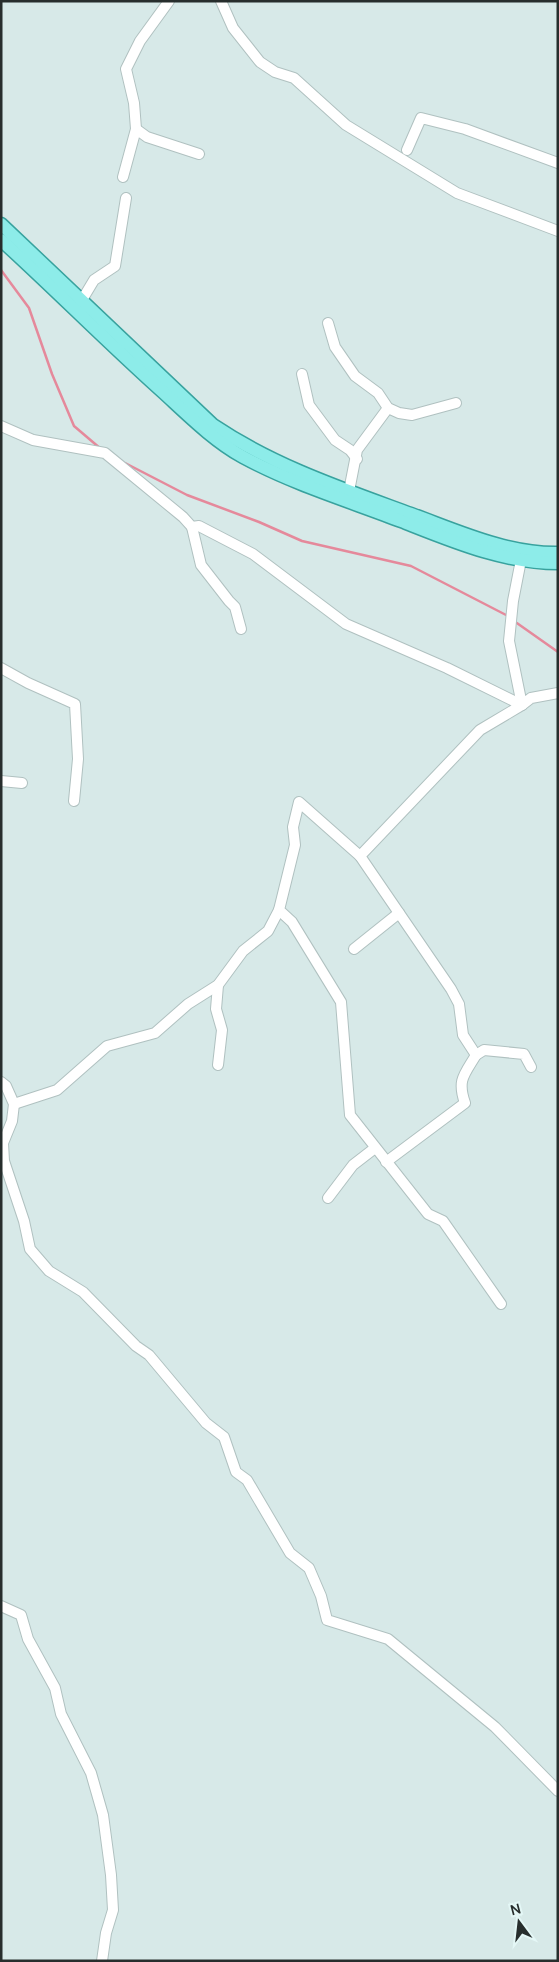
<svg xmlns="http://www.w3.org/2000/svg" width="559" height="1962" viewBox="0 0 559 1962" font-family="Manrope,sans-serif">
	<style>
		.lines { fill: none; stroke-linecap: round; stroke-linejoin: round }
		.stream { stroke: #e5899b; stroke-width: 2.5 }
		.minor-casing { stroke: #b0c1c0; stroke-width: 12 }
		.major-casing { stroke: #38a29e; stroke-width: 15 }
		.minor { stroke: #fff; stroke-width: 10 }
		.major { stroke: #8dece9; stroke-width: 12 }
	</style>
	<rect width="100%" height="100%" fill="#d7e9e8"/>
	<g class="lines">
		<g class="stream">
			<polyline points="1,270 29,308 52,374 74,426 101,449"/>
			<polyline points="125,463 187,495 259,522 302,541 411,566 508,616"/>
			<polyline points="514,621 558,652"/>
		</g>
		<defs>
			<g id="minor">
				<polyline points="221,1 233,28 260,62 275,72 294,78 346,125 457,193 558,231"/>
				<polyline points="136,129 147,137 199,154"/>
				<polyline points="407,150 421,118 465,129 558,163"/>
				<polyline points="123,177 136,129 134,103 126,69 140,41 169,1"/>
				<polyline points="82,300 94,280 115,266 126,198"/>
				<polyline points="328,323 335,347 355,376 378,393 388,408 399,413 412,415 456,403"/>
				<polyline points="302,374 309,405 335,440 350,450 357,459"/>
				<path d="M1 426 33 440 105 453 183 517 192 527 199 526 253 554 346 624 447 668 522 705 480 730 360 856 451 989 459 1004 463 1035 476 1055C464 1075 457 1080 465 1103L386 1162"/>
				<polyline points="349,491 357,450 388,408"/>
				<polyline points="192,527 201,565 229,601 235,607 241,629"/>
				<polyline points="521,560 513,601 509,641 522,705 531,698 558,693"/>
				<polyline points="1,668 28,683 75,704 78,759 74,801"/>
				<polyline points="1,781 22,783"/>
				<polyline points="360,856 299,802 293,827 295,845 279,910 292,922 341,1002 350,1115 428,1214 443,1221 501,1304"/>
				<polyline points="354,949 399,913"/>
				<polyline points="476,1055 484,1050 524,1054 531,1067"/>
				<polyline points="218,1065 222,1030 216,1009 218,985"/>
				<polyline points="1,1082 6,1086 14,1104 12,1121 3,1143 4,1161 24,1221 30,1249 49,1271 83,1292 136,1346 149,1355 206,1423 224,1437 236,1472 247,1480 290,1553 309,1568 321,1596 327,1620 388,1639 495,1727 558,1791"/>
				<polyline points="14,1104 57,1090 107,1046 155,1033 188,1004 218,985 243,951 268,931 279,910"/>
				<polyline points="328,1198 353,1165 375,1148"/>
				<polyline points="1,1606 21,1615 28,1639 55,1688 61,1714 91,1773 103,1815 111,1875 113,1910 106,1933 102,1961"/>
			</g>
			<g id="major">
				<path d="M1 224 213 425C274 466 343 489 411 514 458 531 507 554 558 553"/>
				<path d="M1 240C56 290 108 343 164 393 189 416 214 441 243 457 293 484 349 501 401 521 452 541 503 563 558 563"/>
			</g>
		</defs>
		<use href="#minor" class="minor-casing"/>
		<use href="#major" class="major-casing"/>
		<use href="#minor" class="minor"/>
		<use href="#major" class="major"/>
	</g>
	<rect width="559" height="1962" fill="none" stroke="#272e2d" stroke-width="5"/>
	<g transform="translate(519 1922) rotate(345)" stroke="#e4f7f6" stroke-width="4" paint-order="stroke">
	<path d="M0-4L9 19L0 12L-9 19Z" fill="#272e2d"/>
	<text y="-8" font-size="14" font-weight="bold" text-anchor="middle" fill="#272e2d">N</text>
	</g>
</svg>
